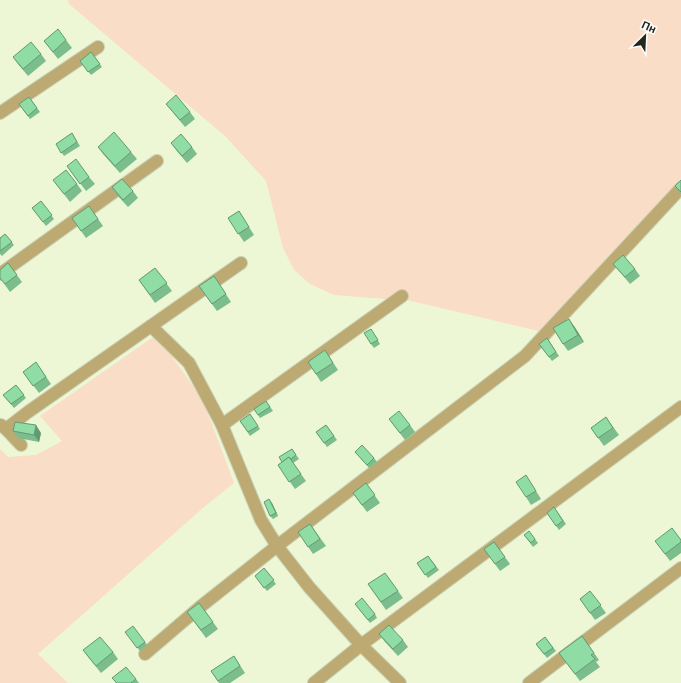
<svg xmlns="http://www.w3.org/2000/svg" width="681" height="683" viewBox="0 0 681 683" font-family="Barlow,sans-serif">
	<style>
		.green { fill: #faddc6 }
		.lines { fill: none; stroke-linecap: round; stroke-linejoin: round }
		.minor-casing { stroke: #c9d2b5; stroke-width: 14 }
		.minor { stroke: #bdaa72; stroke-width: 12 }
		.wall { fill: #7bbd8d }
		.shaded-wall { fill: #649a73 }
		.building { fill: #8fdca4; stroke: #649a73 }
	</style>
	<rect width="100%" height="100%" fill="#edf7d6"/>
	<g class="green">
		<polygon points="68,0 681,0 681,182 543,332 411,301 334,295 310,284 294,270 283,248 266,181 225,136 69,4"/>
		<polygon points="153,337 171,355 203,400 234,483 204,507 38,654 68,683 0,683 0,449 8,457 36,455 62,441 40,416"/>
	</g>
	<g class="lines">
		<defs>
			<g id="minor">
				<polyline points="0,113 98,47"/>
				<polyline points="0,274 157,161"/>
				<polyline points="151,326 189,363 222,425 261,520 277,546 309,587 361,645 400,683"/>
				<polyline points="1,425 6,429 21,445"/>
				<polyline points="222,425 402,296"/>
				<polyline points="6,429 28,412 241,263"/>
				<polyline points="145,654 200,607 277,546 525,356 681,188"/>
				<polyline points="314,683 361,645 681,407"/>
				<polyline points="529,683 681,568"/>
			</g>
		</defs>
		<use href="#minor" class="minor-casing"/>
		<use href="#minor" class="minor"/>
	</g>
	<g class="wall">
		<polygon points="66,40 72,48 58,59 44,41"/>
		<polygon points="91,52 102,67 91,75 80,61"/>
		<polygon points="41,54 46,61 28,76 18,64 13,57"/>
		<polygon points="29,97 40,112 30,119 19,104"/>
		<polygon points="166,104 190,112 195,119 185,127"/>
		<polygon points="72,133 80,146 64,156 56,144"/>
		<polygon points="171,143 192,147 197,154 187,163 176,150"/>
		<polygon points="98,147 131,152 137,159 120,173 103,154"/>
		<polygon points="67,166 89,177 95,184 86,191"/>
		<polygon points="53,180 77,184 82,191 70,202"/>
		<polygon points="681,180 681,194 675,186"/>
		<polygon points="112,187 133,191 138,198 128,207 117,195"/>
		<polygon points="41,201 54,219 46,226 32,208"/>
		<polygon points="89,206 103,226 86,238 72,218"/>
		<polygon points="239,211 254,235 244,242 228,218"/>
		<polygon points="5,234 14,245 2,256 0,254 0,238"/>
		<polygon points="8,263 22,282 10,292 0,278 0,270"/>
		<polygon points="613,264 635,269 640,276 630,284"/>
		<polygon points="155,268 172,291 155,303 139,280"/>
		<polygon points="214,276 231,302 217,311 199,286"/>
		<polygon points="574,326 584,342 568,351 563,344"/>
		<polygon points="371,329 380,344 374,348 371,344"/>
		<polygon points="547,338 559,356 552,361 539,344"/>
		<polygon points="325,350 338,370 321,382 308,362"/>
		<polygon points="36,362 51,384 39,393 23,372"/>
		<polygon points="16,385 26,398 14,408 3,395"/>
		<polygon points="266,401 273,411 260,418 258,415"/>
		<polygon points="250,414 260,429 250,436 240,421"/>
		<polygon points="606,417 619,435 604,446 591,428"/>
		<polygon points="389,419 410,425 415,432 405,440"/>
		<polygon points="326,425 337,440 327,447 316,432"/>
		<polygon points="13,431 41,433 39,442 18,438"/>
		<polygon points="292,449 299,459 293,463 306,481 295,489 278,465 282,462"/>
		<polygon points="355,452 374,458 377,462 369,468"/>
		<polygon points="366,483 380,503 367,512 353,493"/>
		<polygon points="531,483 541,499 531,505 526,497"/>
		<polygon points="272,503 278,516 273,519 270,516"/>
		<polygon points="554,507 566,524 559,530 547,513"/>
		<polygon points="310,524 326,546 313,554 298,532"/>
		<polygon points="524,535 535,539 538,543 533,547"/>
		<polygon points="681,540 681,553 670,561 655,541"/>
		<polygon points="494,542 510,564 500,571 484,549"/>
		<polygon points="428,556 439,570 428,578 417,563"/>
		<polygon points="264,568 276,584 267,591 255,576"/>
		<polygon points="385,573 403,598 386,610 368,584"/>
		<polygon points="590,591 606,613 595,620 580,599"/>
		<polygon points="199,603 218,629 206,638 187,612"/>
		<polygon points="355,604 375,614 377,618 370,623"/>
		<polygon points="125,632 145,642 147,645 140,651"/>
		<polygon points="379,634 403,640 408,647 398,656 385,642"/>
		<polygon points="582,636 599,660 596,662 600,667 580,681 559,653"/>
		<polygon points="545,637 556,651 547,658 536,644"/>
		<polygon points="83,650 113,652 118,659 101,673 89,658"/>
		<polygon points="234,656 245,673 230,683 219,683 211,671"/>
		<polygon points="112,678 136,679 139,683 116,683"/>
	</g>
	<g class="shaded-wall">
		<polygon points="569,319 574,326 584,342 578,335"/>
		<polygon points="36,425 41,433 39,442 34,435"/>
		<polygon points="269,499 272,503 278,516 276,513"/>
	</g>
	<g class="building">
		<polygon points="58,29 66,40 53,52 44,41"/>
		<polygon points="31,42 41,54 23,69 13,57"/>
		<polygon points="91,52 100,64 88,72 80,61"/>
		<polygon points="176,95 190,112 180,120 166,104"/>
		<polygon points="29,97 37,108 28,116 19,104"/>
		<polygon points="114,132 131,152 115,166 98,147"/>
		<polygon points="72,133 77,142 61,153 56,144"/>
		<polygon points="181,134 192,147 182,156 171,143"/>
		<polygon points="76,159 89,177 80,184 67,166"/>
		<polygon points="66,170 77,184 64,194 53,180"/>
		<polygon points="122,179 133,191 123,200 112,187"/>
		<polygon points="681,180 681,192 675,186"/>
		<polygon points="41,201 52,215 43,222 32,208"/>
		<polygon points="89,206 98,219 81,231 72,218"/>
		<polygon points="239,211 249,227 238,234 228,218"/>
		<polygon points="5,234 12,242 0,251 0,238"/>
		<polygon points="623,255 635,269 625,277 613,264"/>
		<polygon points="8,263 17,275 5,284 0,278 0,270"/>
		<polygon points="155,268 167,283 150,295 139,280"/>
		<polygon points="214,276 226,294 212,304 199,286"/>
		<polygon points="569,319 578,335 563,344 553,328"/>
		<polygon points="371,329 378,340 371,344 364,333"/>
		<polygon points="547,338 556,352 549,357 539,344"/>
		<polygon points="325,350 333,363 316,374 308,362"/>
		<polygon points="36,362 46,377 33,386 23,372"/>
		<polygon points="16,385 24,395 11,404 3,395"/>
		<polygon points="266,401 270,407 258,415 254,409"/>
		<polygon points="399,411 410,425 400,433 389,419"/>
		<polygon points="250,414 258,426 248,432 240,421"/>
		<polygon points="606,417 613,428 598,438 591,428"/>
		<polygon points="15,422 36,425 34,435 13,431"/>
		<polygon points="326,425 334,436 324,443 316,432"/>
		<polygon points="362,445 374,458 367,465 355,452"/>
		<polygon points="292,449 296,455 291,459 289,457 282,462 279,457"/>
		<polygon points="289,457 301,474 289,482 278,465"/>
		<polygon points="526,475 536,491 526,497 516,482"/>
		<polygon points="366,483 375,495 362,505 353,493"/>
		<polygon points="269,499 276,513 270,516 264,502"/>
		<polygon points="554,507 563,521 556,526 547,513"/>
		<polygon points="310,524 320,539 308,547 298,532"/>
		<polygon points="672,528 681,540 681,542 665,554 655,541"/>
		<polygon points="529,531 535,539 531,543 524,535"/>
		<polygon points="494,542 505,557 495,564 484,549"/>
		<polygon points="428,556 436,567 425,575 417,563"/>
		<polygon points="264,568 274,580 264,588 255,576"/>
		<polygon points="385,573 398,591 381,602 368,584"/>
		<polygon points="590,591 601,605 590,613 580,599"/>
		<polygon points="362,598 375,614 368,620 355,604"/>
		<polygon points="199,603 213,622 201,630 187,612"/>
		<polygon points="389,625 403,640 393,649 379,634"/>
		<polygon points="133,626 145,642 137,648 125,632"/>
		<polygon points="582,636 594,653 591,655 595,659 575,674 559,653"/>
		<polygon points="100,637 113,652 96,666 83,650"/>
		<polygon points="545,637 553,648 544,654 536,644"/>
		<polygon points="234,656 240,666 218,681 211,671"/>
		<polygon points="126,667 136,679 131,683 117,683 112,678"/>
	</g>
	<g transform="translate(645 36) rotate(24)" stroke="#ffffff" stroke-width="3" paint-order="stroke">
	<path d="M0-3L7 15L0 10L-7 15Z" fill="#24281c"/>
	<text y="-6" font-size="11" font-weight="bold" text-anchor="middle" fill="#24281c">Пн</text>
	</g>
</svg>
